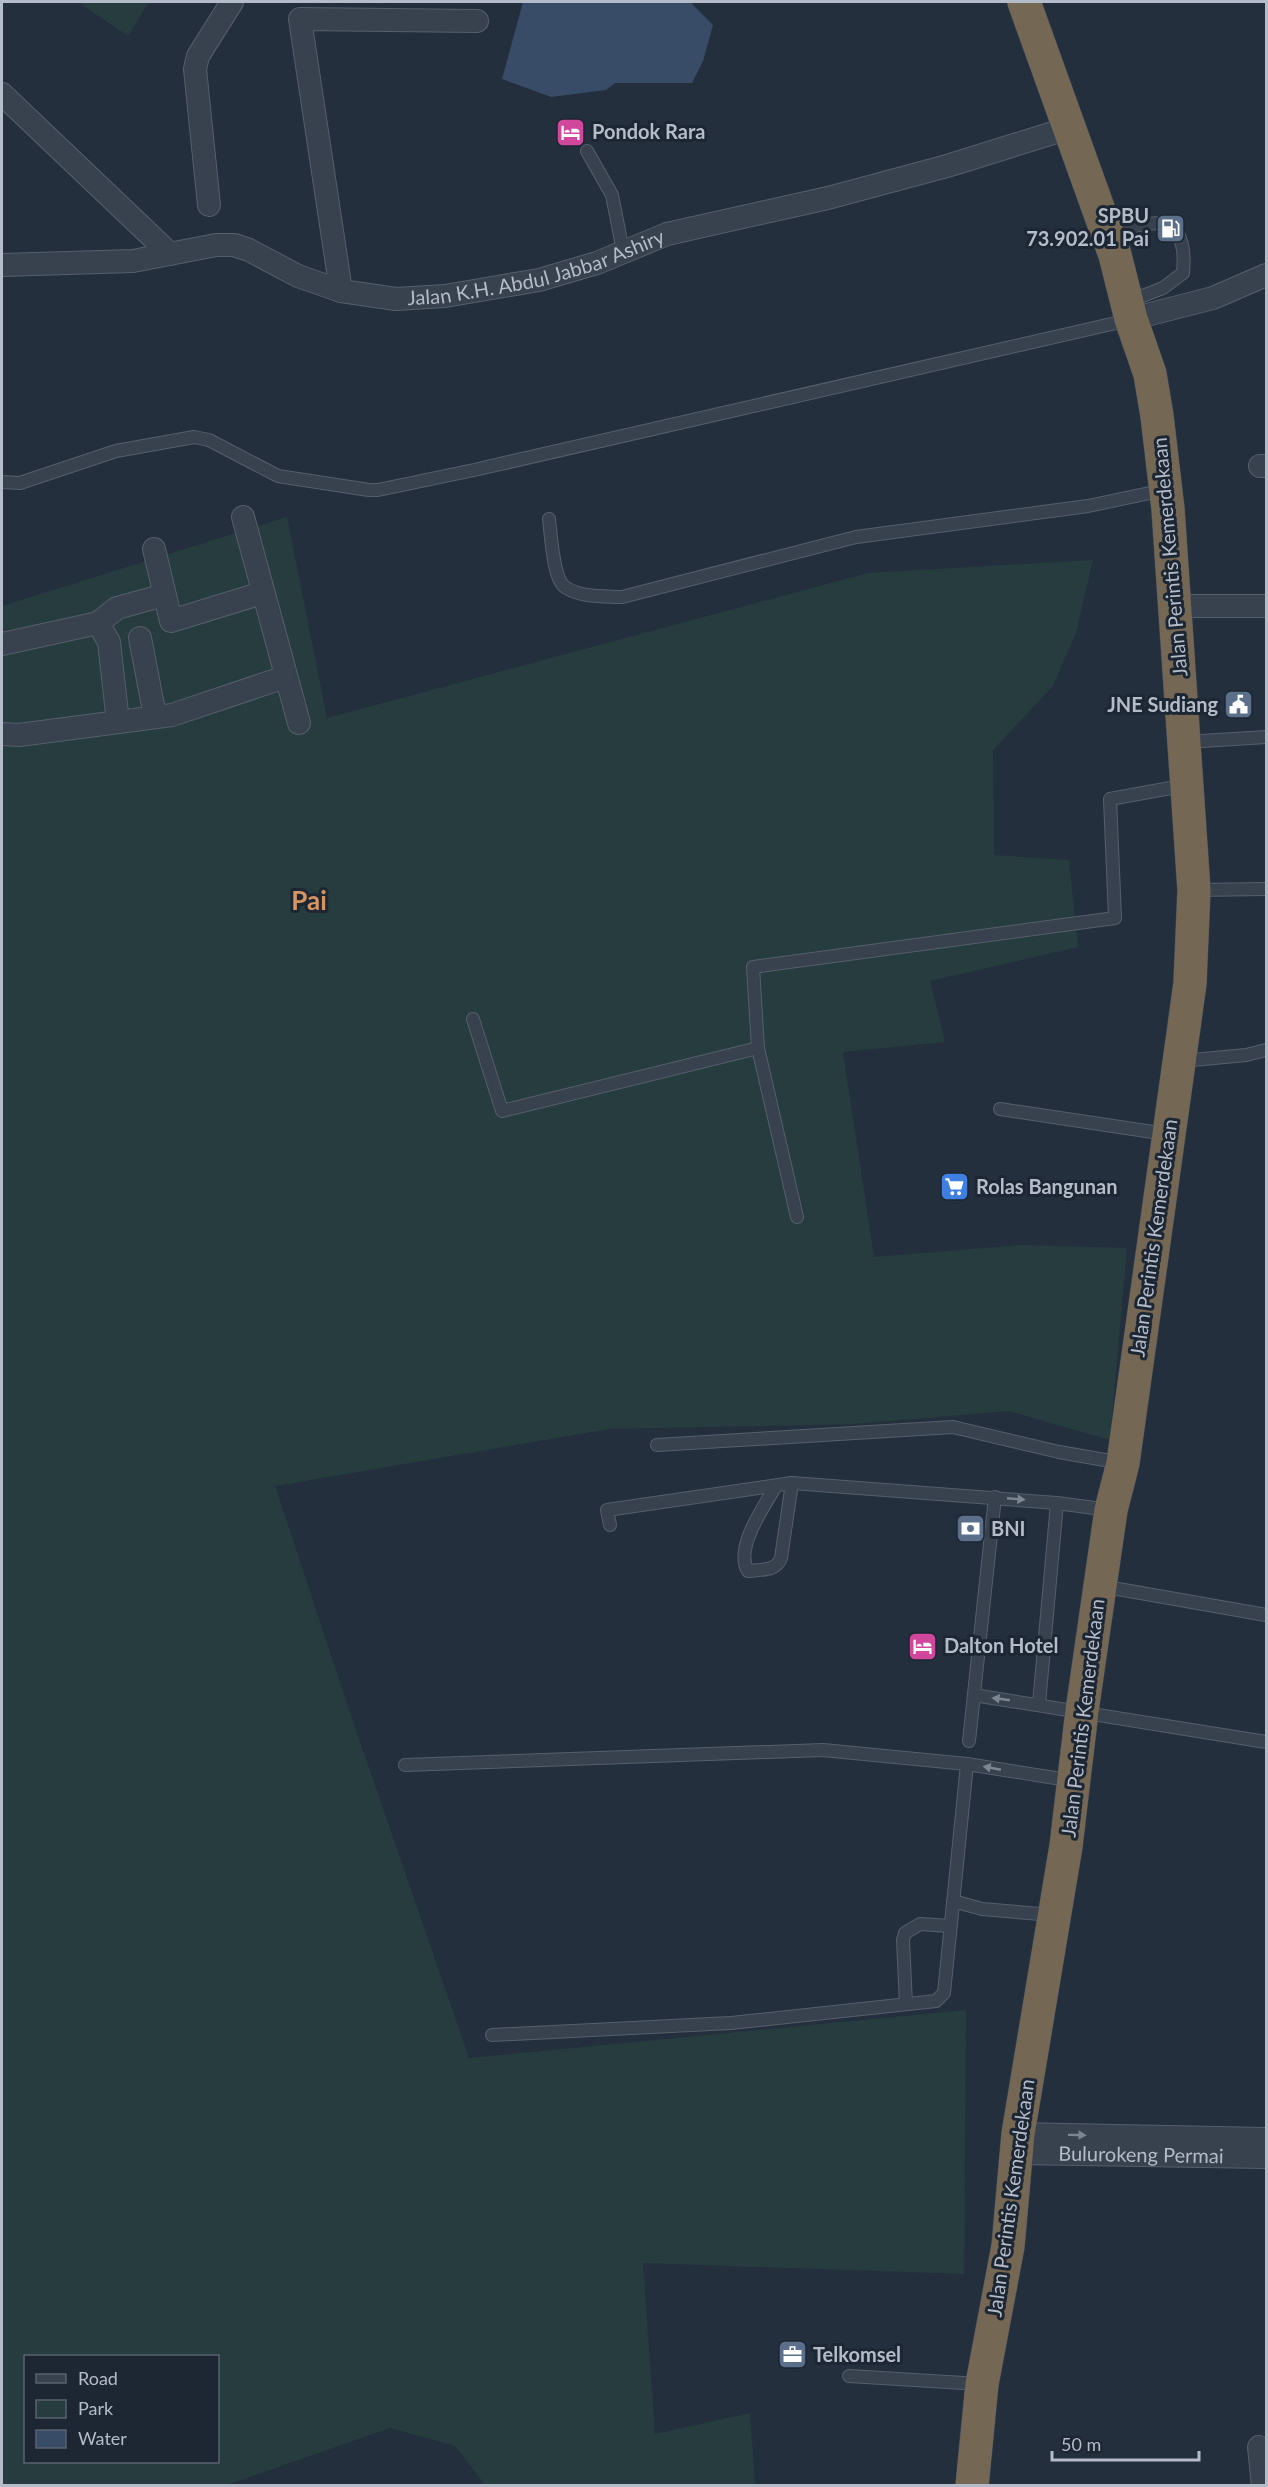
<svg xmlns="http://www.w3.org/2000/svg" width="1268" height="2487" viewBox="0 0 1268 2487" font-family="Lato,sans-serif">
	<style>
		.green { fill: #263c3f; fill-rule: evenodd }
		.water { fill: #394c67 }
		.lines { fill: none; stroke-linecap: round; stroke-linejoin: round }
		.lane-casing { stroke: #565f6c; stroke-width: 14 }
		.street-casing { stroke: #565f6c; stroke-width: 24 }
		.highway-casing { stroke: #434c59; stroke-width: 34 }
		.lane { stroke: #38414e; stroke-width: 12 }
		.street { stroke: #38414e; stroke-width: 22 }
		.highway { stroke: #746855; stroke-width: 33 }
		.oneway { fill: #7c8592 }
		.labels { text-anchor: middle; stroke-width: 6; stroke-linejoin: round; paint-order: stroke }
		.poi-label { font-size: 20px; font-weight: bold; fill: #b4bcc9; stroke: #1d2633; text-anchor: start }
		.street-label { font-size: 20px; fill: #b4bcc9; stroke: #1d2633 }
		.district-label { font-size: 26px; font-weight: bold; fill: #d59563; stroke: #1d2633 }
	</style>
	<rect width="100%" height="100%" fill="#242f3e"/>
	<g class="green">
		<polygon points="78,2 149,2 128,36"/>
		<path d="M287 517 327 718 868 573 1093 560 1076 633 1053 686 993 750 994 855 1069 860 1078 947 930 981 945 1042 843 1052 874 1257 1020 1245 1127 1248 1110 1440 1009 1411 854 1424 610 1429 275 1486 358 1736 469 2058 966 2010 964 2274 643 2263 655 2434 750 2413 755 2485H485L455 2446 390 2428 227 2485H2V606ZM26 2356H218V2462H26Z"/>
	</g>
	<polygon class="water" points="523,2 690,2 713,25 703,61 692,83 615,83 606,90 551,97 502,79"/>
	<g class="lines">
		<defs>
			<g id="lane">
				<polyline points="587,151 612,195 623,251"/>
				<path d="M1109 234C1152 220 1189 209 1183 273L1163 288 1127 302"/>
				<polyline points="2,482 20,483 116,451 194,437 209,440 278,476 369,490 378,490 474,470 1129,320"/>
				<path d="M549 519C551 534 553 579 565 587 581 598 604 596 622 597L856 537 1088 506 1164 490"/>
				<polyline points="1186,742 1266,737"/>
				<polyline points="1196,890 1266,889"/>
				<polyline points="473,1019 502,1111 758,1048 753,967 1115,918 1110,799 1187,785"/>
				<polyline points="758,1048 797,1217"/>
				<polyline points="1182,1061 1246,1055 1266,1050"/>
				<polyline points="1000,1109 1166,1134"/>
				<polyline points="657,1445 953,1427 1059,1452 1122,1463"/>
				<path d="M776 1486C764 1506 734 1549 748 1571 761 1569 776 1572 781 1558L792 1483"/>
				<polyline points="610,1525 607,1510 792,1483 1057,1503 1109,1510"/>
				<polyline points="1101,1586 1266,1615"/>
				<polyline points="974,1695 1266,1742"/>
				<polyline points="1039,1704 1057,1503"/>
				<polyline points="969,1741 995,1497"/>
				<polyline points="405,1765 823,1750 967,1764 1074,1781"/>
				<polyline points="953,1901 982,1909 1052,1915"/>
				<polyline points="906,2004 903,1940 905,1933 920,1924 950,1926"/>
				<polyline points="492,2035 731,2023 936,2001 944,1993 967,1764"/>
				<polyline points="849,2376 980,2384"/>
			</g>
			<g id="street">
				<polyline points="2,94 170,254"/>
				<polyline points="209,205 195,69 198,56 232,2"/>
				<path id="s1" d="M2 265 133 261 216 245H234L249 250 298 276 341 291 396 299 445 296 539 280 597 263 667 234 828 198 947 166 1069 128"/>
				<polyline points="341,291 300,19 477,21"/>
				<polyline points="1131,319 1213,298 1266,275"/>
				<polyline points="1260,466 1266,466"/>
				<polyline points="243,517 299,723"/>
				<polyline points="154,549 171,621 262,593"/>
				<polyline points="1176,606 1266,606"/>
				<polyline points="98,623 109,642 118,722"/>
				<polyline points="140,638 155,716"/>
				<polyline points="2,644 98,623 117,608 164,595"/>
				<polyline points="2,734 19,735 172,715 285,677"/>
				<polyline points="1018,2134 1266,2139"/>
				<path id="s2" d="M1017 2153 1266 2157"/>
				<polyline points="1259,2447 1263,2486"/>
			</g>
			<polyline id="highway" points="972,2486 982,2384 1008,2246 1018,2134 1066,1846 1082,1711 1111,1510 1123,1463 1183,1034 1190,983 1194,890 1168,509 1157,416 1150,374 1131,319 1115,255 1024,2"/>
		</defs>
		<use href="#lane" class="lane-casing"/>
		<use href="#street" class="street-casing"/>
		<use href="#highway" class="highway-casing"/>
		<use href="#lane" class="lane"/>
		<use href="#street" class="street"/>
		<use href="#highway" class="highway"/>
	</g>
	<defs><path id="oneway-solid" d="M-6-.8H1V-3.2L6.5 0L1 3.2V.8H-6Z" transform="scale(1.5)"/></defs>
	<g class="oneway">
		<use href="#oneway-solid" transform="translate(1016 1499) rotate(5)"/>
		<use href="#oneway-solid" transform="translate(1001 1699) rotate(-172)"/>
		<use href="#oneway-solid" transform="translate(992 1768) rotate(-169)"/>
		<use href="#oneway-solid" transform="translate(1077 2135) rotate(1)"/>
	</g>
	<defs>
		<symbol id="hotel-square" viewBox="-11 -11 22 22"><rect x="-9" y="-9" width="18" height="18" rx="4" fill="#d1479c" stroke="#1d2633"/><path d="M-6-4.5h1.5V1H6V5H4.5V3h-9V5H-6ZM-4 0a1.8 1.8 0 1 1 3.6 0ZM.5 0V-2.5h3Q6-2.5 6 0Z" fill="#fff"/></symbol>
		<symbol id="fuel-square" viewBox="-11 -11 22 22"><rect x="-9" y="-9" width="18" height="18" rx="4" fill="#5c6f8a" stroke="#1d2633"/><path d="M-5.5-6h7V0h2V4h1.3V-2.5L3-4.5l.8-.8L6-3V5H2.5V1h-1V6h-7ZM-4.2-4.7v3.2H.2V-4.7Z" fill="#fff"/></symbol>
		<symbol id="civic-square" viewBox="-11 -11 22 22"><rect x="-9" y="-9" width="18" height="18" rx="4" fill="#5c6f8a" stroke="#1d2633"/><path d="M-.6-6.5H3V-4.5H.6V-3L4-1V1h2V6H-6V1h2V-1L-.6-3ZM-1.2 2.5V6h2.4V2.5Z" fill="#fff"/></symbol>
		<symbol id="supermarket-square" viewBox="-11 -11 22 22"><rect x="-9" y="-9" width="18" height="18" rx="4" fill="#3f7fe0" stroke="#1d2633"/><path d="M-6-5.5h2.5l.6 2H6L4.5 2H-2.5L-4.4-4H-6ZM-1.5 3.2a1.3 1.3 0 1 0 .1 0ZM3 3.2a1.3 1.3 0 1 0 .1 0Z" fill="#fff"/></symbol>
		<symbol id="bank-square" viewBox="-11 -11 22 22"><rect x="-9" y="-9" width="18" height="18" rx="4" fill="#5c6f8a" stroke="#1d2633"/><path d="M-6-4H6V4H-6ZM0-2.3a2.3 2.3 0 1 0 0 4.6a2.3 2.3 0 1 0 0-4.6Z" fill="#fff"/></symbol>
		<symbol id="office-square" viewBox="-11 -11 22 22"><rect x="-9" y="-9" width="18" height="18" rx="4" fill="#5c6f8a" stroke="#1d2633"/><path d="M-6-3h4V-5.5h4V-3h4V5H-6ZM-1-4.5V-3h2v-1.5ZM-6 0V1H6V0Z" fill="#fff"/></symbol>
	</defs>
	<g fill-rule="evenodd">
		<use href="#hotel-square" x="554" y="116" width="33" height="33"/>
		<use href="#fuel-square" x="1154" y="212" width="33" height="33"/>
		<use href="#civic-square" x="1222" y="688" width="33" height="33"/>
		<use href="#supermarket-square" x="938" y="1170" width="33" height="33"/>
		<use href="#bank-square" x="954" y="1512" width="33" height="33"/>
		<use href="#hotel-square" x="906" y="1630" width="33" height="33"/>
		<use href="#office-square" x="776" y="2338" width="33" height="33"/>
	</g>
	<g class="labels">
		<g class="poi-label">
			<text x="592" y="139">Pondok Rara</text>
			<text x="1149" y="223" text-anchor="end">SPBU<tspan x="1149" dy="23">73.902.01 Pai</tspan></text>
			<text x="1218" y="712" text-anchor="end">JNE Sudiang</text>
			<text x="976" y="1194">Rolas Bangunan</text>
			<text x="991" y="1536">BNI</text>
			<text x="944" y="1653">Dalton Hotel</text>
			<text x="813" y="2362">Telkomsel</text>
		</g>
		<g class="street-label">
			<text dy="7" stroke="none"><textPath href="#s1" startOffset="550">Jalan K.H. Abdul Jabbar Ashiry</textPath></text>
			<text transform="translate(1170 557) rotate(-95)" y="7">Jalan Perintis Kemerdekaan</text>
			<text transform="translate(1154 1238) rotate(-82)" y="7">Jalan Perintis Kemerdekaan</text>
			<text transform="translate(1083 1718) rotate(-83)" y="7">Jalan Perintis Kemerdekaan</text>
			<text dy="7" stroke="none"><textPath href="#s2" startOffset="124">Bulurokeng Permai</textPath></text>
			<text transform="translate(1011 2198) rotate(-82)" y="7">Jalan Perintis Kemerdekaan</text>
		</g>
		<g class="district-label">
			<text x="309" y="910">Pai</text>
		</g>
	</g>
	<rect width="1268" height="2487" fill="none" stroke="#b4bcc9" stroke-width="6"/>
	<rect x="24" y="2355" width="195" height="108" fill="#1d2633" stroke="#59626f" stroke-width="1.5"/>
	<rect x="36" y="2374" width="30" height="9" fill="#38414e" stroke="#59626f" stroke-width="1.5"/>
	<text x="78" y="2385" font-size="18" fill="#b4bcc9">Road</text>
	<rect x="36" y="2400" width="30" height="18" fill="#263c3f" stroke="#59626f" stroke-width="1.5"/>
	<text x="78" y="2415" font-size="18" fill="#b4bcc9">Park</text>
	<rect x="36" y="2430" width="30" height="18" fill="#394c67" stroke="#59626f" stroke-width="1.5"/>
	<text x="78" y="2445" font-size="18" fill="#b4bcc9">Water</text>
	<path d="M1052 2451v9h147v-9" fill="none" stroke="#b4bcc9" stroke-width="3"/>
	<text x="1061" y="2451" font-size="18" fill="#b4bcc9" stroke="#1d2633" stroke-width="4.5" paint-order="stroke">50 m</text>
</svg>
